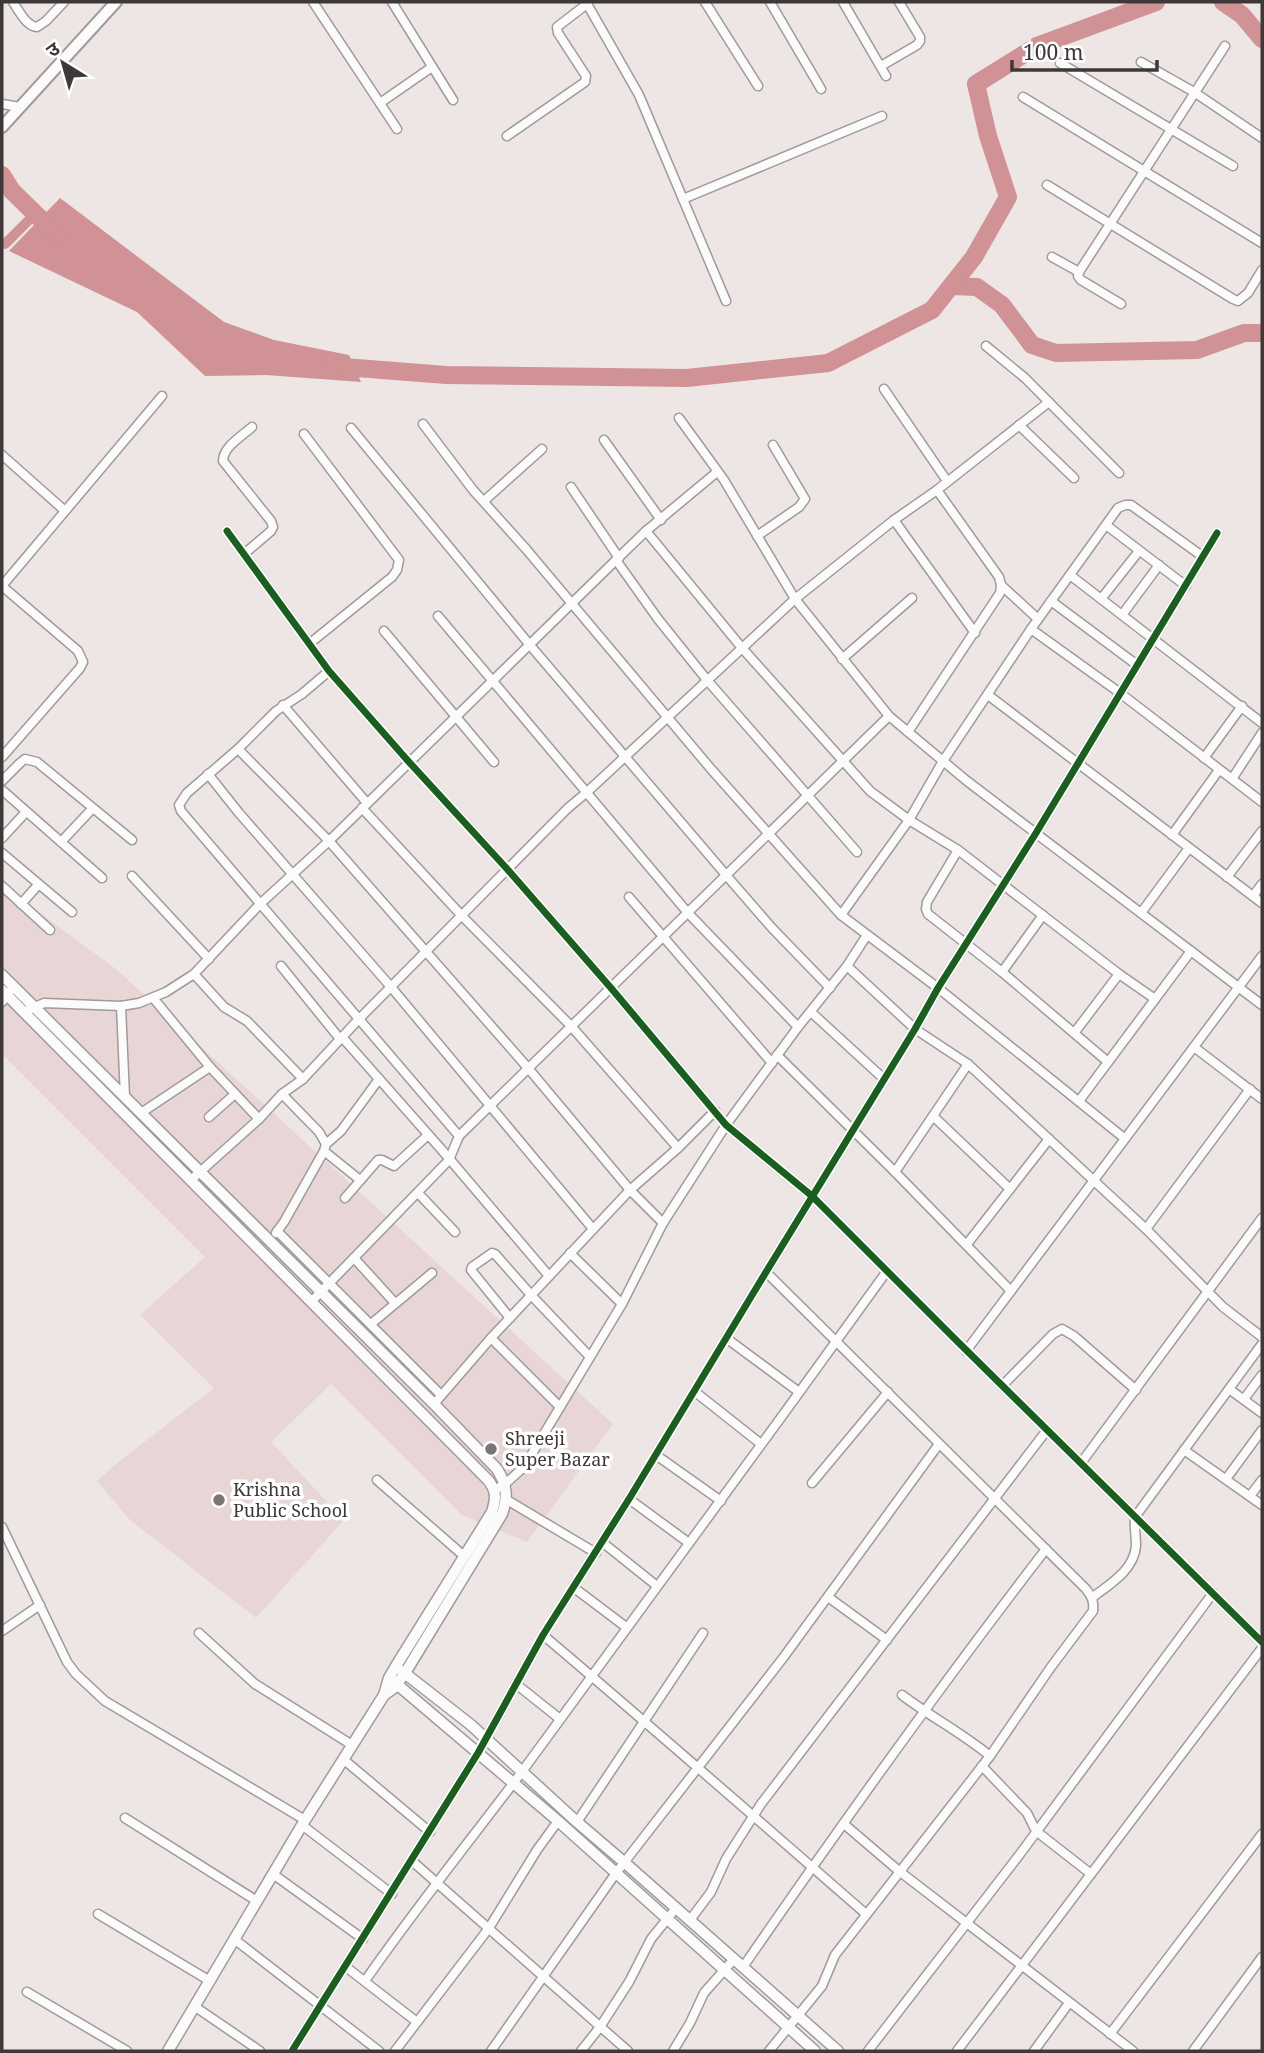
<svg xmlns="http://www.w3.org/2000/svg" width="1264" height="2053" viewBox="0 0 1264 2053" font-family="'Noto Serif','Noto Sans Devanagari',serif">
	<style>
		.built { fill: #e8d6d6 }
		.water { fill: #d19295 }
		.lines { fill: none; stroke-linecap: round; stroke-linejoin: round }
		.canal { stroke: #d19295; stroke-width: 10 }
		.river { stroke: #d19295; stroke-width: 18 }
		.minor-casing { stroke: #a09a9a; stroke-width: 11 }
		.tertiary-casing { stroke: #a09a9a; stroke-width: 13 }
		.secondary-casing { stroke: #a09a9a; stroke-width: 14 }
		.minor { stroke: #fcfbfb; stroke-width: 8 }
		.tertiary { stroke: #fcfbfb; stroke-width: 10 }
		.secondary { stroke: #fcfbfb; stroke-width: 10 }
		.cycleway-casing { stroke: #fff; stroke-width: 11 }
		.cycleway { stroke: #1b5e20; stroke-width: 7 }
		.poi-dot { fill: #7c7575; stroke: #fff; stroke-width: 2.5 }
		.labels { text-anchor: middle; stroke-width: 7; stroke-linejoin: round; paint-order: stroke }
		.poi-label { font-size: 18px; fill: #3e3838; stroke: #fff; text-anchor: start }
	</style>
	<rect width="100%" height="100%" fill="#eee5e5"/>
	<polygon class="built" points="2,885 116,969 613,1424 527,1542 462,1515 331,1384 271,1442 344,1520 256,1618 129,1519 97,1481 121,1460 214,1388 140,1315 205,1257 2,1054"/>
	<polygon class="water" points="60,198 224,322 274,340 349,355 361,382 266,375 205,376 137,312 9,251"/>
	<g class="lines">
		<polyline class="canal" points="5,244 35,214"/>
		<g class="river">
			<polyline points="1223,2 1242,15 1262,39"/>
			<polyline points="2,175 12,191 56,234"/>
			<polyline points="951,286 977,287 1002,305 1032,345 1056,353 1197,350 1244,333 1262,333"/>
			<polyline points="331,366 446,375 687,378 828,363 932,310 974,257 1008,197 988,136 976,84 1037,46 1156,2"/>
		</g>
		<defs>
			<g id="minor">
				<path d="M13 2C19 11 26 26 37 27L46 21 64 2"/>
				<polyline points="313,2 397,129"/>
				<polyline points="392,2 453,100"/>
				<polyline points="586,2 639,95 726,301"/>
				<polyline points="705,2 758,86"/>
				<polyline points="770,2 821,89"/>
				<polyline points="843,2 886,76"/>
				<polyline points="1141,62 1194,92 1262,138"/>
				<polyline points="1060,63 1233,166"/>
				<polyline points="881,66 917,45 920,41 920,37 899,2"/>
				<polyline points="1023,97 1262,243"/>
				<polyline points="380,103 432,67"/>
				<polyline points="2,104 20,107"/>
				<polyline points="507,136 585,82 586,76 558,33 557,27 587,4"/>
				<polyline points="1047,185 1233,299 1238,301 1248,293 1262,270"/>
				<polyline points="683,199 882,116"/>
				<polyline points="1052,257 1079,272 1225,46"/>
				<polyline points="1079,272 1078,276 1081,280 1121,304"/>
				<polyline points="986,346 1025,378 1119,473"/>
				<polyline points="884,389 947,481"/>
				<polyline points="423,424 473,490 526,549 711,769 841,915 938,988 1124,1138"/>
				<polyline points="1019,425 1074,478"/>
				<polyline points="351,428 529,644 726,875 772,928 830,988"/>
				<polyline points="304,434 399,560 397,570 392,577 309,644"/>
				<polyline points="604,440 661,520"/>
				<polyline points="2,455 64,510"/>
				<polyline points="571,487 619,558"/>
				<polyline points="484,501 542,449"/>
				<polyline points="894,520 975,633"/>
				<polyline points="1106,525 1186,586"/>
				<polyline points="227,531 329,671 409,762 508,870 611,988 726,1125 812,1196 958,1342 1262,1642"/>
				<polyline points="646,531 742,648 870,791 909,820 958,850 1119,974 1155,999"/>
				<polyline points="757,536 799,507 805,499 773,445"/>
				<path d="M244 554 271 531 273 527 271 521 223 461C223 447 242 436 252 427"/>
				<polyline points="616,560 658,619 707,680 857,852"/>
				<polyline points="1070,575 1262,723"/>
				<polyline points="1001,585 1038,619"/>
				<polyline points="2,586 162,396"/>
				<polyline points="2,586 78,651 83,662 80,668 2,757"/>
				<polyline points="1101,599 1139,551"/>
				<polyline points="1051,601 1137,665"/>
				<polyline points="1122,615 1159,565"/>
				<polyline points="438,616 688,913 798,1027"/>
				<polyline points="1031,629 1120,693 1262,802"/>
				<polyline points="384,631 494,762"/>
				<polyline points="842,659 912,598"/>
				<polyline points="329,671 302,694 276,711 238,749 187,793 179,805 181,811 459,1136"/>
				<polyline points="988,695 1262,903"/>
				<polyline points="283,705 367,803"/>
				<polyline points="889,716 967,781 1262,1005"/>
				<polyline points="908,732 1000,593 1001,585 999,577 937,490"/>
				<polyline points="238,749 329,841 528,1068 630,1190 663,1223"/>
				<polyline points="1204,758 1242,706"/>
				<polyline points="208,774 239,813 391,987 593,1229"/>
				<polyline points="1232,779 1262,733"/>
				<polyline points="2,781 20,763 25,759 37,762 132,840"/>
				<polyline points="2,790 102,878"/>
				<polyline points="362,808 462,916 571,1026 678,1148"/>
				<polyline points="1172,835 1219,770"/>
				<polyline points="2,838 26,812"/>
				<polyline points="61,842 92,809"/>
				<polyline points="958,850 927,902 926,909 928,914 1002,972 1108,1062"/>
				<polyline points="2,853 72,912"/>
				<polyline points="132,876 209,959"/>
				<polyline points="1227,877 1262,831"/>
				<polyline points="2,886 50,930"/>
				<polyline points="1253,896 1262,884"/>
				<polyline points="629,897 772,1063"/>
				<polyline points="21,904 38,885"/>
				<polyline points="1141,913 1189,848"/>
				<polyline points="841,915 909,820 943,761 1031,629 1118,508 1125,505 1131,505 1202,556"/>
				<polyline points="281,966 340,1039"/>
				<polyline points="847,966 915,1029 968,1064 1146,1229 1223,1307 1262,1337"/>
				<polyline points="1002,972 1043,915"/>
				<polyline points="194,974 224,1007 247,1021 303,1079"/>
				<polyline points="154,999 210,1067 259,1119"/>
				<polyline points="2,1002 14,986"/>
				<polyline points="121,1006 125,1097"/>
				<polyline points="24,1012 44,1003 121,1006 139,1003 166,992 194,974 260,904 329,841 616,560 646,531 717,472"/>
				<polyline points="811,1012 884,1079"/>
				<polyline points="1075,1032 1119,974"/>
				<polyline points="342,1037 441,1149 549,1276"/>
				<polyline points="1194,1047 1262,1099"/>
				<polyline points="777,1055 895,1172 1011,1291"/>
				<polyline points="1079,1101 1191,951"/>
				<polyline points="141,1113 210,1067"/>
				<polyline points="933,1116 1010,1189"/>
				<polyline points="209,1117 235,1094"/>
				<polyline points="326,1144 341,1131 379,1079"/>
				<polyline points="324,1151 360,1180"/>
				<polyline points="895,1172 968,1064"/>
				<polyline points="191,1180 259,1119 282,1094 303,1079 358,1020 568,808 586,793 795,599 894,520 937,490 1049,402"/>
				<polyline points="418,1193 455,1232"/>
				<polyline points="345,1198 378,1160 382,1160 394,1166 428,1135"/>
				<polyline points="1146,1229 1250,1089"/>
				<polyline points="277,1231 441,1395"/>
				<polyline points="276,1233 284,1222 324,1151 326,1144 319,1132 282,1094"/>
				<polyline points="967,1244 1049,1139"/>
				<polyline points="570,1253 622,1304"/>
				<polyline points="354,1258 395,1303"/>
				<path d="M766 1272 1086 1589C1092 1597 1094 1601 1093 1611L1051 1667 990 1756 835 1955 822 1986 769 2051"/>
				<polyline points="311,1302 449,1160 459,1136 889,716 795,599 724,480 679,418"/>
				<polyline points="510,1318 471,1270 472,1267 492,1253 495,1254 532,1296 590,1357"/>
				<polyline points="371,1324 432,1273"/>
				<polyline points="491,1338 560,1407"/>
				<polyline points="726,1338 799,1392"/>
				<polyline points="966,1351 1262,956"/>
				<polyline points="1002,1386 1053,1334 1062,1329 1074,1336 1136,1390"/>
				<polyline points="1229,1389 1262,1413"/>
				<polyline points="694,1391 761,1444"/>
				<polyline points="1244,1399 1262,1375"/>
				<polyline points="434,1404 491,1338 630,1190 678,1148 715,1111"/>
				<polyline points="1184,1450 1262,1505"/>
				<polyline points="656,1455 721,1501"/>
				<polyline points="1081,1463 1262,1218"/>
				<polyline points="1226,1479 1262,1430"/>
				<polyline points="377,1480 464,1556"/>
				<polyline points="812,1483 888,1392"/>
				<polyline points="495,1490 505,1484 524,1467 622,1304 663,1223 726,1125 798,1027 847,966 867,935"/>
				<polyline points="1250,1496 1262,1480"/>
				<polyline points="629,1499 689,1543"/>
				<polyline points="507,1500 596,1553"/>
				<polyline points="2,1527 67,1662 76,1674 105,1701 305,1820"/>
				<polyline points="602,1542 657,1586"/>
				<polyline points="573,1587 626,1627"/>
				<polyline points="828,1597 887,1640"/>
				<path d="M1093 1597C1110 1584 1134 1570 1136 1546 1136 1536 1134 1526 1135 1517L1262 1344"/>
				<polyline points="2,1631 40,1605"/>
				<polyline points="199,1633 255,1684 352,1745"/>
				<path d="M543 1635C652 1727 759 1821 866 1914"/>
				<polyline points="516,1684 560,1719"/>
				<path d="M902 1695C931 1717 962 1733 990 1756"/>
				<polyline points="343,1759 430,1832"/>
				<polyline points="982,1766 1027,1813 1036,1831 1091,1874"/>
				<polyline points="125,1818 257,1901"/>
				<polyline points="577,1822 703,1633"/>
				<polyline points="844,1824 899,1871 1133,2051"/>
				<polyline points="302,1825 392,1894"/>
				<polyline points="412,1861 628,2051"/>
				<polyline points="273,1874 363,1939"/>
				<polyline points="98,1914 210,1981"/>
				<polyline points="690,1920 711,1892 726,1859 761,1804 1047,1430"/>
				<polyline points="234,1939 379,2051"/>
				<polyline points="346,1967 417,2022"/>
				<path d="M743 1967C841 1825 941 1685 1046 1549"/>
				<path d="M365 1981C415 1909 469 1842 521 1773 644 1606 766 1439 887 1271"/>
				<polyline points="27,1992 127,2051"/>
				<polyline points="194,2006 260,2051"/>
				<polyline points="1110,2034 1262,1834"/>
				<polyline points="292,2051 478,1753 543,1635 629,1499 766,1272 915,1029 938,988 1036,833 1217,533"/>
				<polyline points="395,2051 489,1928 537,1850 558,1821"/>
				<polyline points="491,2051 616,1873 783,1658 939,1444"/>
				<polyline points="581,2051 600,2027 629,1982 651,1939 676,1908"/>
				<polyline points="673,2051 690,2023 704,1993 734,1959"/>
				<polyline points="868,2051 1020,1854 1213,1593"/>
				<polyline points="957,2051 1262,1648"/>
				<polyline points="1034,2051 1069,2003"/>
				<polyline points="1193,2051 1262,1957"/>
			</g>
			<g id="tertiary">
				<path d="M2 975 434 1404 497 1469C507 1485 508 1497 502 1514L405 1673 394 1688 384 1695"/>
				<path d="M2 990 488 1480C497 1491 496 1499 492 1512L396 1666 389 1678 384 1695 305 1820 168 2051"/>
				<polyline points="402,1671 471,1725 577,1822 625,1863 838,2051"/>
				<polyline points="392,1680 558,1821 815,2051"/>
			</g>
			<polyline id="secondary" points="2,127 116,2"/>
		</defs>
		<use href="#minor" class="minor-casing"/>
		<use href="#tertiary" class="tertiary-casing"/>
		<use href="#secondary" class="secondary-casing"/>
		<use href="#minor" class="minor"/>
		<use href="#tertiary" class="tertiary"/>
		<use href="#secondary" class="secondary"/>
		<defs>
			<g id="cycleway">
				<polyline points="227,531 329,671 409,762 508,870 611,988 726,1125 812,1196 958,1342 1262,1642"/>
				<polyline points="292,2051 478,1753 543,1635 629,1499 766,1272 915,1029 938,988 1036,833 1217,533"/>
			</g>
		</defs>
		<use href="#cycleway" class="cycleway-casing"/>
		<use href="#cycleway" class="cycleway"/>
	</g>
	<g class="poi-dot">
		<circle cx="491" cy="1449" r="7"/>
		<circle cx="219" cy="1500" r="7"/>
	</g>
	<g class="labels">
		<g class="poi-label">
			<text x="505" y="1445">Shreeji<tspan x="505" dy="21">Super Bazar</tspan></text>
			<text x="233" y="1496">Krishna<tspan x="233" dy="21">Public School</tspan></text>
		</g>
	</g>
	<rect width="1264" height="2053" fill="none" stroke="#3e3838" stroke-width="7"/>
	<g transform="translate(63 63) rotate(323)" stroke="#ffffff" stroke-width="5" paint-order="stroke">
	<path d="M0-5L12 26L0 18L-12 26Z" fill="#3e3838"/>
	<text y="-10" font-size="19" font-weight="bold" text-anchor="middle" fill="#3e3838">उ</text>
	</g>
	<path d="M1012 60v10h145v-10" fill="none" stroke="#3e3838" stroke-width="3.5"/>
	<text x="1023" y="60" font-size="21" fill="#3e3838" stroke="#ffffff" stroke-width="5" paint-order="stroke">100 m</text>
</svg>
